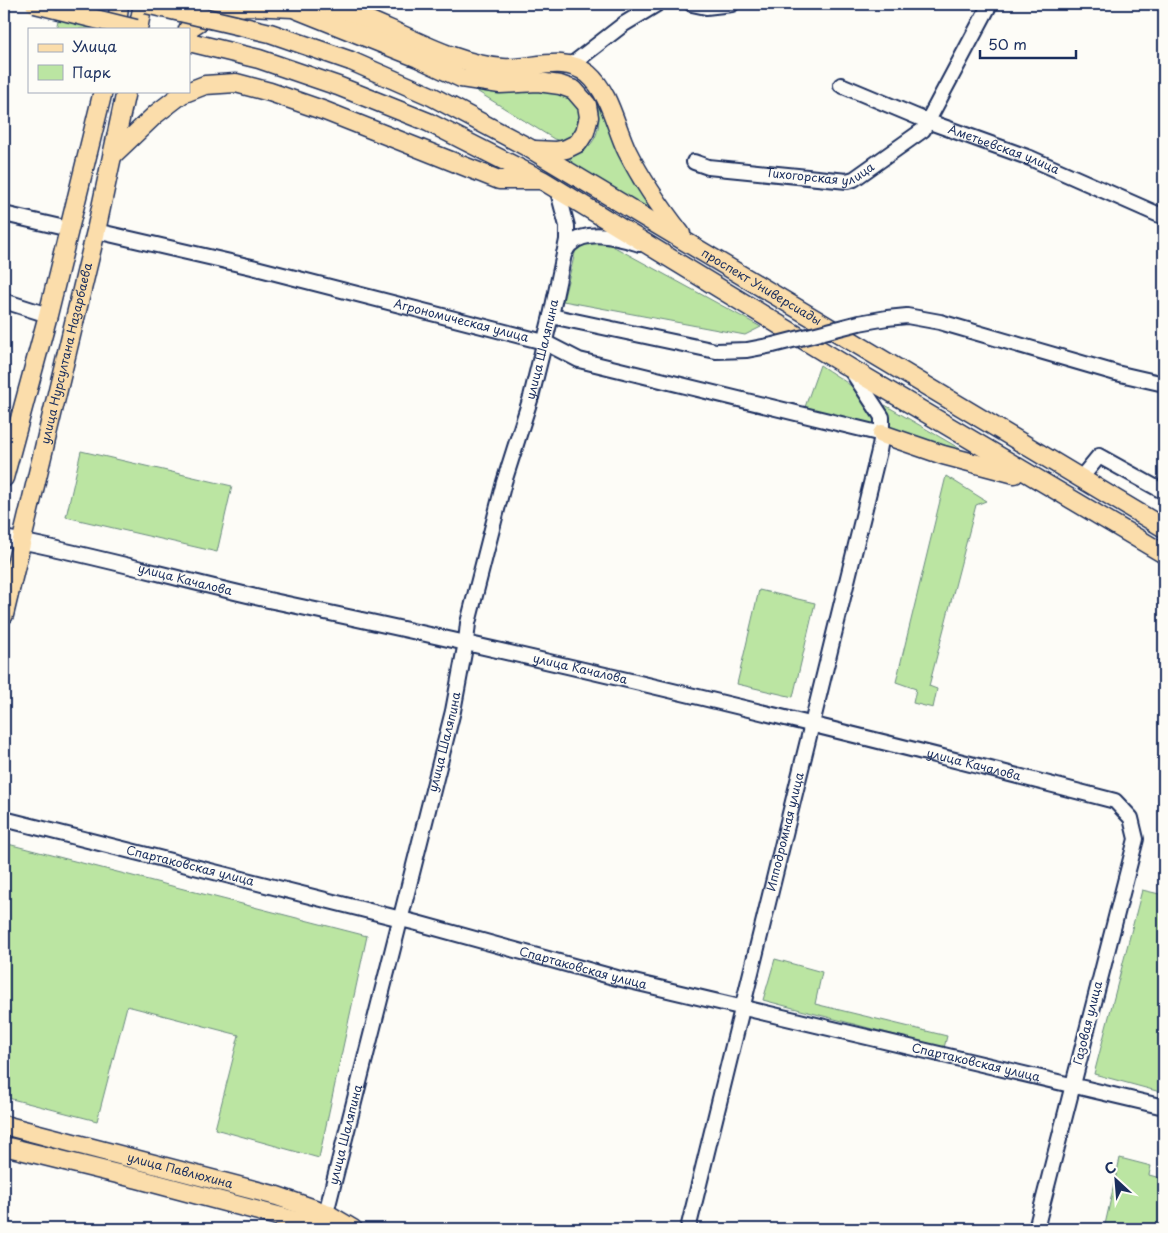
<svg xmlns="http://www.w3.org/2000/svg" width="1168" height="1233" viewBox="0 0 1168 1233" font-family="'Playpen Sans',sans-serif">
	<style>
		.green { fill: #bbe5a2; stroke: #6b8a80 }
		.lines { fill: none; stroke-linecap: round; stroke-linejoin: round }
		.minor-casing { stroke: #1b2f5e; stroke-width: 18 }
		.major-casing { stroke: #1b2f5e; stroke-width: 21 }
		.minor { stroke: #fdfcf7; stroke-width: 14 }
		.major { stroke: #fbddab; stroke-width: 18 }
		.minor-bridge-casing { stroke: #1b2f5e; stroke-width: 18; stroke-linecap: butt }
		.major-bridge-casing { stroke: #1b2f5e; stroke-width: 21; stroke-linecap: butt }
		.minor-bridge { stroke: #fdfcf7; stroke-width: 14 }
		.major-bridge { stroke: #fbddab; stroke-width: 18 }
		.labels { text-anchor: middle; stroke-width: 4.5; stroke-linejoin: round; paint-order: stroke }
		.street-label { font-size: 12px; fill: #1b2f5e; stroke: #fdfcf7 }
	</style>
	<rect width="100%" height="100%" fill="#fdfcf7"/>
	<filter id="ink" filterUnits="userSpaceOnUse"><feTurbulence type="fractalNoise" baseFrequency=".02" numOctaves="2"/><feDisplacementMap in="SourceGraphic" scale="10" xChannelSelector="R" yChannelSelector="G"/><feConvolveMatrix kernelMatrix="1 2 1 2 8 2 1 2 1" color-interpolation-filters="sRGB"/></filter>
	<g filter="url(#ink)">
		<g class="green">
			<polygon points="62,4 96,4 92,29 56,29"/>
			<path d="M462 82C484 84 555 85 570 94 577 99 581 110 583 118L574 137 565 142 554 139Z"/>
			<path d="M595 93 609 131 633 183 658 218 560 157C570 154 582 153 589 146 603 132 599 109 595 93Z"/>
			<polygon points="598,238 761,327 745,335 563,301 576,249 586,241"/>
			<path d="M820 365C841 380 878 397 877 426L805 407Z"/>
			<polygon points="885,405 969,454 891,432"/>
			<polygon points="81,451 232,486 217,552 66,517"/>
			<polygon points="946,476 986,501 976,505 929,686 937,689 933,708 913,703 916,689 896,682"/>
			<polygon points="759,590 815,603 793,697 737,684"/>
			<polygon points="4,843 367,936 319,1158 215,1129 239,1035 127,1006 97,1121 4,1097"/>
			<polygon points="1142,890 1164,895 1164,1093 1094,1074"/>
			<polygon points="775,959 822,972 815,1004 947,1036 944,1048 763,1000"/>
			<polygon points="1120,1158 1151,1166 1149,1175 1164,1179 1164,1219 1162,1229 1104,1229"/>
		</g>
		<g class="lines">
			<defs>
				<g id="minor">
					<polyline points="692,4 706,7 732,4"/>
					<polyline points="571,65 624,24 657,4"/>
					<path id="s1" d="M841 85 927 121 1030 158 1164 217"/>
					<path id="s2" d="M694 162 708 167 847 181 854 179 923 130 990 4"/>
					<polyline points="4,214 69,229"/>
					<path id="s3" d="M96 231 252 267 544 342 579 360 882 434"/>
					<path d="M564 254C566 251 568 246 571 244 589 228 619 238 640 244"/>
					<polyline points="4,301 48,315"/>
					<polyline points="551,316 716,351 747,350 773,345"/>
					<polyline points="859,323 887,318 907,316 940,322 1116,373 1164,384"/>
					<polyline points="1081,478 1099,456 1164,492"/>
					<path id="s4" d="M4 538C96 555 186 582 278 602 558 661 837 729 1115 801L1131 818 1136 839 1036 1229"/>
					<path id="s5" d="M4 819 417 923 617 978 1164 1107"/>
					<path id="s6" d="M324 1221 453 711 466 642 468 623 504 482 531 397 551 316 567 240V226L557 188"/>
					<path id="s7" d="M688 1229 879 451 882 434V417L851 370"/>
				</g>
				<g id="major">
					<path d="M329 4C349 12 369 20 389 29 425 45 463 65 503 68 530 70 564 54 588 74 610 93 615 126 627 151 642 181 660 207 681 234"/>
					<polyline points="117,29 119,4"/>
					<polyline points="138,29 143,4"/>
					<polyline points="188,29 213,13 246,6 293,8 418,58 461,78 500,84 538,82 560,85 574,90 587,105 589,117 585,132 578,143 566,149 556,151 535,150"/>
					<polyline points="189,42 259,59 338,86 428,122 542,180 850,368 1164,554"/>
					<path id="s8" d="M351 61 433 97 529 148 1164 528"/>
					<polyline points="114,154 156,114 182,94 205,85 236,83 270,92 325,111 499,180 538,180"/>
					<polyline points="882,434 943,455 1015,474"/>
					<polyline points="4,478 48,315 103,91"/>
					<path id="s9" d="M4 615 96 231 126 91"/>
					<path id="s10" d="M4 1125 277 1196 326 1213 353 1229"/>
					<polyline points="4,1146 138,1179 308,1224 321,1229"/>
				</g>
			</defs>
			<use href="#minor" class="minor-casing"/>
			<use href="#major" class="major-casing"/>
			<use href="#minor" class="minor"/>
			<use href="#major" class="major"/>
			<defs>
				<polyline id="minor-bridge" points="773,345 859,323"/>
				<g id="major-bridge">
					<polyline points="35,4 136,29"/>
					<polyline points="146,4 270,33 351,61"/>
				</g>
			</defs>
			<use href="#minor-bridge" class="minor-bridge-casing"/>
			<use href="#major-bridge" class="major-bridge-casing"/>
			<use href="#minor-bridge" class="minor-bridge"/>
			<use href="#major-bridge" class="major-bridge"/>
		</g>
	</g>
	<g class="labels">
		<g class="street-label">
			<text dy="4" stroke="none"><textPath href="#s1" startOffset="175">Аметьевская улица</textPath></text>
			<text dy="4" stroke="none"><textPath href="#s2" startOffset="129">Тихогорская улица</textPath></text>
			<text dy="4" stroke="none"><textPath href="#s8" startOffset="469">проспект Универсиады</textPath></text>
			<text dy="4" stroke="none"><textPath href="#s3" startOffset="376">Агрономическая улица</textPath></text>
			<text dy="4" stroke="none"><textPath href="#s6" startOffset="899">улица Шаляпина</textPath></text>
			<text dy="4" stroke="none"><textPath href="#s9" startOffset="269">улица Нурсултана Назарбаева</textPath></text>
			<text dy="4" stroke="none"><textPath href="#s4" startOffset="186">улица Качалова</textPath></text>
			<text dy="4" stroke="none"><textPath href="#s4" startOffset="591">улица Качалова</textPath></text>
			<text dy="4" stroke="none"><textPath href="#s6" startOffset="494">улица Шаляпина</textPath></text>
			<text dy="4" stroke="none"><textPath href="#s4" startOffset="996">улица Качалова</textPath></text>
			<text dy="4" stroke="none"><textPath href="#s7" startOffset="409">Ипподромная улица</textPath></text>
			<text dy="4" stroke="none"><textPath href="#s5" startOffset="192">Спартаковская улица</textPath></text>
			<text dy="4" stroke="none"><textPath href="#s5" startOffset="598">Спартаковская улица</textPath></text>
			<text transform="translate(1088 1023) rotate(-76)" y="4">Газовая улица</text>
			<text dy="4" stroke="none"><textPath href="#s5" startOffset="1002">Спартаковская улица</textPath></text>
			<text dy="4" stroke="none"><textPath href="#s6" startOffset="89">улица Шаляпина</textPath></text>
			<text dy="4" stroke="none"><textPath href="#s10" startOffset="182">улица Павлюхина</textPath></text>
		</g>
	</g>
	<rect width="1168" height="1233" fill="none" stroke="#fdfcf7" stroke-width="20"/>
	<rect x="10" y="10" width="1148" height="1213" fill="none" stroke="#1b2f5e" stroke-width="2" filter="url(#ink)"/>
	<rect x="28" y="28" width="162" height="65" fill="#fdfcf7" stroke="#a3aaba"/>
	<rect x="38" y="44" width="25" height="8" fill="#fbddab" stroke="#a3aaba"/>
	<text x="72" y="52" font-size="15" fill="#1b2f5e">Улица</text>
	<rect x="38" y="65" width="25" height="15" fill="#bbe5a2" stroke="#a3aaba"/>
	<text x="72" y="78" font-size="15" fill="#1b2f5e">Парк</text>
	<g transform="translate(1116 1180) rotate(334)" stroke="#fdfcf7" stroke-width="4" paint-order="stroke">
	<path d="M0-4L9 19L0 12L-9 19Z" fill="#1b2f5e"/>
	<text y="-8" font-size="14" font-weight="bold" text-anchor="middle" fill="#1b2f5e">С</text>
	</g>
	<path d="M980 50v8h96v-8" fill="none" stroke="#1b2f5e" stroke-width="2.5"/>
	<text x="988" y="50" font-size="15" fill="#1b2f5e" stroke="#fdfcf7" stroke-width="4" paint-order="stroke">50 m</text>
</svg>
